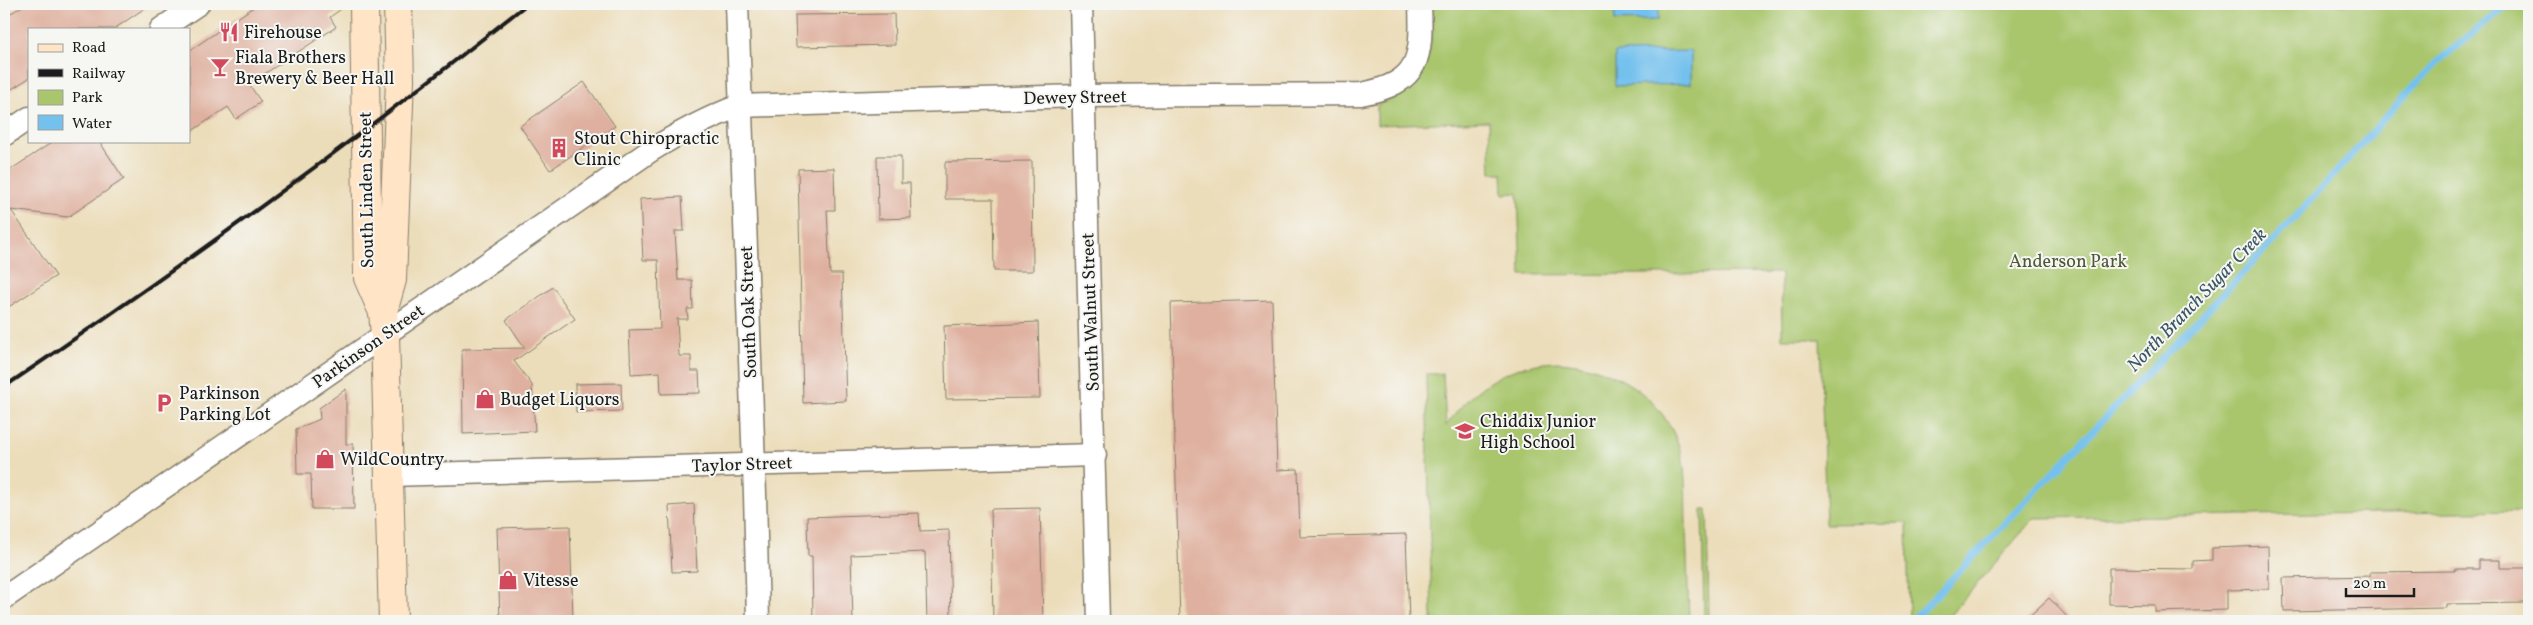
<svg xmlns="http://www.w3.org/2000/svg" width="2533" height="625" viewBox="0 0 2533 625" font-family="Vollkorn,serif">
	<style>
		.green { fill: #a9c66d; stroke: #627144 }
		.water { fill: #74c1ee; stroke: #486e85 }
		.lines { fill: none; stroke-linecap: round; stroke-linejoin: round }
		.stream { stroke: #74c1ee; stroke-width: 7 }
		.building { fill: #dfb09f }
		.minor-casing { stroke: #847c6b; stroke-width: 25 }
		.secondary-casing { stroke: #847c6b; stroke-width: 30 }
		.minor { stroke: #fff; stroke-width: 22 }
		.secondary { stroke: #ffe4c6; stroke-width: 28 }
		.rail { stroke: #1c1c1c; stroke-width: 4 }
		.labels { text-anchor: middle; stroke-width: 4; stroke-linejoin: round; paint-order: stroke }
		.poi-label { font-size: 18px; fill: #1c1c1c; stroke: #f6f6f2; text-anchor: start }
		.street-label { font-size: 18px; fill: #1c1c1c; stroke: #f6f6f2 }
		.park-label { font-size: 18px; fill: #4d5838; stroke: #f6f6f2 }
		.water-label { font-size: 19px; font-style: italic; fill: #3b5666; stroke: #f6f6f2 }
	</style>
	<rect width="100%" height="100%" fill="#f6f6f2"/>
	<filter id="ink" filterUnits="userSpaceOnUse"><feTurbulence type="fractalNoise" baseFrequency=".02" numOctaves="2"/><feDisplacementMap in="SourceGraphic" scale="10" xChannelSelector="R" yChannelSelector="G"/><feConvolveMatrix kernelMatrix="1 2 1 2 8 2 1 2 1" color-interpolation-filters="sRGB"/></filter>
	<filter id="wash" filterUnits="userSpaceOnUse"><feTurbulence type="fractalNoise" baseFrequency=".0096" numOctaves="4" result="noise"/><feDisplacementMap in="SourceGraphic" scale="20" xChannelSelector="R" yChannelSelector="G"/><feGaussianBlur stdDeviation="1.12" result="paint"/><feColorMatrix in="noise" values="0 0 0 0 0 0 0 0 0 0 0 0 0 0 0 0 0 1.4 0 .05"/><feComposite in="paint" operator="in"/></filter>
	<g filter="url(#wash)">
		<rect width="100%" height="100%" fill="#ecddba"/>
		<g class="green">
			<path d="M1432 4H2529V511L2034 518 1945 621H1909L1907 523 1826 524 1820 339H1782L1781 273 1521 275 1518 193 1503 194 1502 173H1491L1489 121 1377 125V105C1430 84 1433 56 1432 4Z"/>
			<path d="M1558 362C1613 365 1666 397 1681 453 1687 477 1685 501 1686 526 1687 557 1688 589 1689 621H1432L1426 374H1443L1446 426C1475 385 1507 364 1558 362Z"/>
			<polygon points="1702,509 1707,509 1709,621 1704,621"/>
		</g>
		<g class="water">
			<polygon points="1614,4 1658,4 1658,20 1615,21"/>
			<polygon points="1691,51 1691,84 1615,86 1615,52"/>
		</g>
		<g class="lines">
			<polyline class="stream" points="1912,621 2279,235 2413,87 2436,63 2508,4"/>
		</g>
		<g id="blocks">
			<g class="building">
				<polygon points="26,4 151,4 114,29 29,29 29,78 4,94 4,17"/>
				<polygon points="258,4 348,4 330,17 336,27 249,84 261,102 236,119 228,107 189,133 189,51"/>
				<polygon points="894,14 895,45 796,47 795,15"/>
				<polygon points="584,82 615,126 550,170 520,126"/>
				<polygon points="54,141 99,141 124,179 68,217 11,210 56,276 4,310 4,174"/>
				<polygon points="877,156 901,156 901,183 910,183 911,218 878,219"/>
				<polygon points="1032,161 1033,271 994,271 993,199 945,199 945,162"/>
				<polygon points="834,168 835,210 827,210 830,274 842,274 846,401 803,403 798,169"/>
				<polygon points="682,197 684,231 675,231 678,280 692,280 693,309 687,309 688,319 677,319 679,356 691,356 691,371 699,371 700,393 661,394 660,372 631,374 629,330 660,329 658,260 643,260 640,199"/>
				<polygon points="553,287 575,319 514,361 532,385 535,431 463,434 462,349 525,348 506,320"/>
				<polygon points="1272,300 1277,470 1298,469 1300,537 1406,534 1409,621 1180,621 1171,303"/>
				<polygon points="1038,322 1040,398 946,399 944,326"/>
				<polygon points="621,383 622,411 576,412 575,384"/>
				<polygon points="346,389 346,444 353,444 354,509 312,509 311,474 297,474 296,429 320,419 319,408"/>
				<polygon points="694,504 697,571 672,572 669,506"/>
				<polygon points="1040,508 1043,621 993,621 991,509"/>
				<polygon points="919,513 920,531 949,530 951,621 927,621 925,552 851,555 853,621 813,621 812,556 808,556 807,517"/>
				<polygon points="570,526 573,621 500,621 497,528"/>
				<polygon points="2268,546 2269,589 2227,590 2227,610 2155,612 2155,605 2109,604 2109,568 2193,569 2193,561 2212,560 2212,548"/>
				<polygon points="2479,560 2500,560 2500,568 2529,568 2529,603 2446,604 2446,608 2284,611 2283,578 2370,576 2370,572 2455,571 2455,569 2479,569"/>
				<polygon points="2049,598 2071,621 2024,621"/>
			</g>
		</g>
	</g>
	<g filter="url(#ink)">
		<use href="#blocks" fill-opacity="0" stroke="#847c6b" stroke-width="1"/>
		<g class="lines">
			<defs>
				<g id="minor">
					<polyline points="737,4 755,494 758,621"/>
					<polyline points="1081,4 1098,621"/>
					<polyline points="161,29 198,4"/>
					<polyline points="4,135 29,118"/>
					<polyline points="389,475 1095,455"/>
					<path d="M4 598 650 151C679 133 707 118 739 106L1082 96 1361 94C1421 83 1422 57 1420 4"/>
				</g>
				<g id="secondary">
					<polyline points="364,4 368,278 383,312 385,335 393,621"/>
					<polyline points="383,312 392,280 400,80 398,4"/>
				</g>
			</defs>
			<use href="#minor" class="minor-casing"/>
			<use href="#secondary" class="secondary-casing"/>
			<use href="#minor" class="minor"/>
			<use href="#secondary" class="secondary"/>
			<path class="rail" d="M4 387C183 266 358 139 527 4"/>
		</g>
	</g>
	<defs>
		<symbol id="restaurant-bare" viewBox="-9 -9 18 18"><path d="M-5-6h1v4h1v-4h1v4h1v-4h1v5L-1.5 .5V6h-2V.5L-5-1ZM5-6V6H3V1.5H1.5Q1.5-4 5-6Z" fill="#d1495b" stroke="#f6f6f2" stroke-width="2.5" paint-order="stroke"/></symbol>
		<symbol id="bar-bare" viewBox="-9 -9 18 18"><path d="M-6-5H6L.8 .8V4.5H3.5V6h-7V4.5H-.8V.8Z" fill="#d1495b" stroke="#f6f6f2" stroke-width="2.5" paint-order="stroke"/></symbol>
		<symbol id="building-bare" viewBox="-9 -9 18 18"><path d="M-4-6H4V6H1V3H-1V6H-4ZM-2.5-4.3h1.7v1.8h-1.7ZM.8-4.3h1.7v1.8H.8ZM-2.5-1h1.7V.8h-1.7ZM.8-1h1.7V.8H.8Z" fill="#d1495b" stroke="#f6f6f2" stroke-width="2.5" paint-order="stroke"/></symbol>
		<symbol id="shop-bare" viewBox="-9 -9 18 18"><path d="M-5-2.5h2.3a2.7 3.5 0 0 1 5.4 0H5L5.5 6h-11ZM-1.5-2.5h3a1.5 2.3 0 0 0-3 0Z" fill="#d1495b" stroke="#f6f6f2" stroke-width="2.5" paint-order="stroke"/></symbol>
		<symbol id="parking-bare" viewBox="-9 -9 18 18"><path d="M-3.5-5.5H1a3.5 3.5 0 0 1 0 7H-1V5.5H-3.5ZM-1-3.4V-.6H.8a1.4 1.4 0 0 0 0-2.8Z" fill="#d1495b" stroke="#f6f6f2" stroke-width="2.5" paint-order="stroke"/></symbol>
		<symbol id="school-bare" viewBox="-9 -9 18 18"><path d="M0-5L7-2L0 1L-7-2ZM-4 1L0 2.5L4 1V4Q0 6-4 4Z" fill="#d1495b" stroke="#f6f6f2" stroke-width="2.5" paint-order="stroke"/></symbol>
	</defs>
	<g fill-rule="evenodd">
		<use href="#restaurant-bare" x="215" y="18" width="28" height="28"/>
		<use href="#bar-bare" x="206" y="53" width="28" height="28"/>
		<use href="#building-bare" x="545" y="134" width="28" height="28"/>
		<use href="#shop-bare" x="471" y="385" width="28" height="28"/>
		<use href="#parking-bare" x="150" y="389" width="28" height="28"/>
		<use href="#school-bare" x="1451" y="417" width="28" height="28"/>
		<use href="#shop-bare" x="311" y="445" width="28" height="28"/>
		<use href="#shop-bare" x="494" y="566" width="28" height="28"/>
	</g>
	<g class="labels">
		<g class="poi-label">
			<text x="244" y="38">Firehouse</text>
			<text x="235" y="63">Fiala Brothers<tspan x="235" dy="21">Brewery &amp; Beer Hall</tspan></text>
			<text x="574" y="144">Stout Chiropractic<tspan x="574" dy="21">Clinic</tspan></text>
			<text x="179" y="399">Parkinson<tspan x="179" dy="21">Parking Lot</tspan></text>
			<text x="500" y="405">Budget Liquors</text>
			<text x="1480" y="427">Chiddix Junior<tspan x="1480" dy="21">High School</tspan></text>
			<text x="340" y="465">WildCountry</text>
			<text x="523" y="586">Vitesse</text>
		</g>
		<g class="street-label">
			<text transform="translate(1075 97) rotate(-1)" y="6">Dewey Street</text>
			<text transform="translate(366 190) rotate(-91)" y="6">South Linden Street</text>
			<text transform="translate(748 312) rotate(-92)" y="6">South Oak Street</text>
			<text transform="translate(1090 312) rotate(-92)" y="6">South Walnut Street</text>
			<text transform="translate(368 346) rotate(-35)" y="6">Parkinson Street</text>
			<text transform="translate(742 464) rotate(-2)" y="6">Taylor Street</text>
		</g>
		<g class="park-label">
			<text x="2068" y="267">Anderson Park</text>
		</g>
		<g class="water-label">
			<text transform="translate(2196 299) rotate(-46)" y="7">North Branch Sugar Creek</text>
		</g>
	</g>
	<rect width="2533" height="625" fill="none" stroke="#f6f6f2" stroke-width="20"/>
	<rect x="28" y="28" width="162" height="115" fill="#f6f6f2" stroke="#9f9f9c"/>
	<rect x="38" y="44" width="25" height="8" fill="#ffe4c6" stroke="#9f9f9c"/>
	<text x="72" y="52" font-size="15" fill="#1c1c1c">Road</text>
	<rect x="38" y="69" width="25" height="8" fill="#1c1c1c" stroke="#9f9f9c"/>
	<text x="72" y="78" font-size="15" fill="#1c1c1c">Railway</text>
	<rect x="38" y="90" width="25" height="15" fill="#a9c66d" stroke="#9f9f9c"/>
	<text x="72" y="102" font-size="15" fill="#1c1c1c">Park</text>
	<rect x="38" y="115" width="25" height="15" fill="#74c1ee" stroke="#9f9f9c"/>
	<text x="72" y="128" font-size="15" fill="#1c1c1c">Water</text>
	<path d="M2346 588v8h68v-8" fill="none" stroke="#1c1c1c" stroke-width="2.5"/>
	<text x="2353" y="588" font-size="15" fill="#1c1c1c" stroke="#f6f6f2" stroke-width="4" paint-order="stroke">20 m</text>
</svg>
